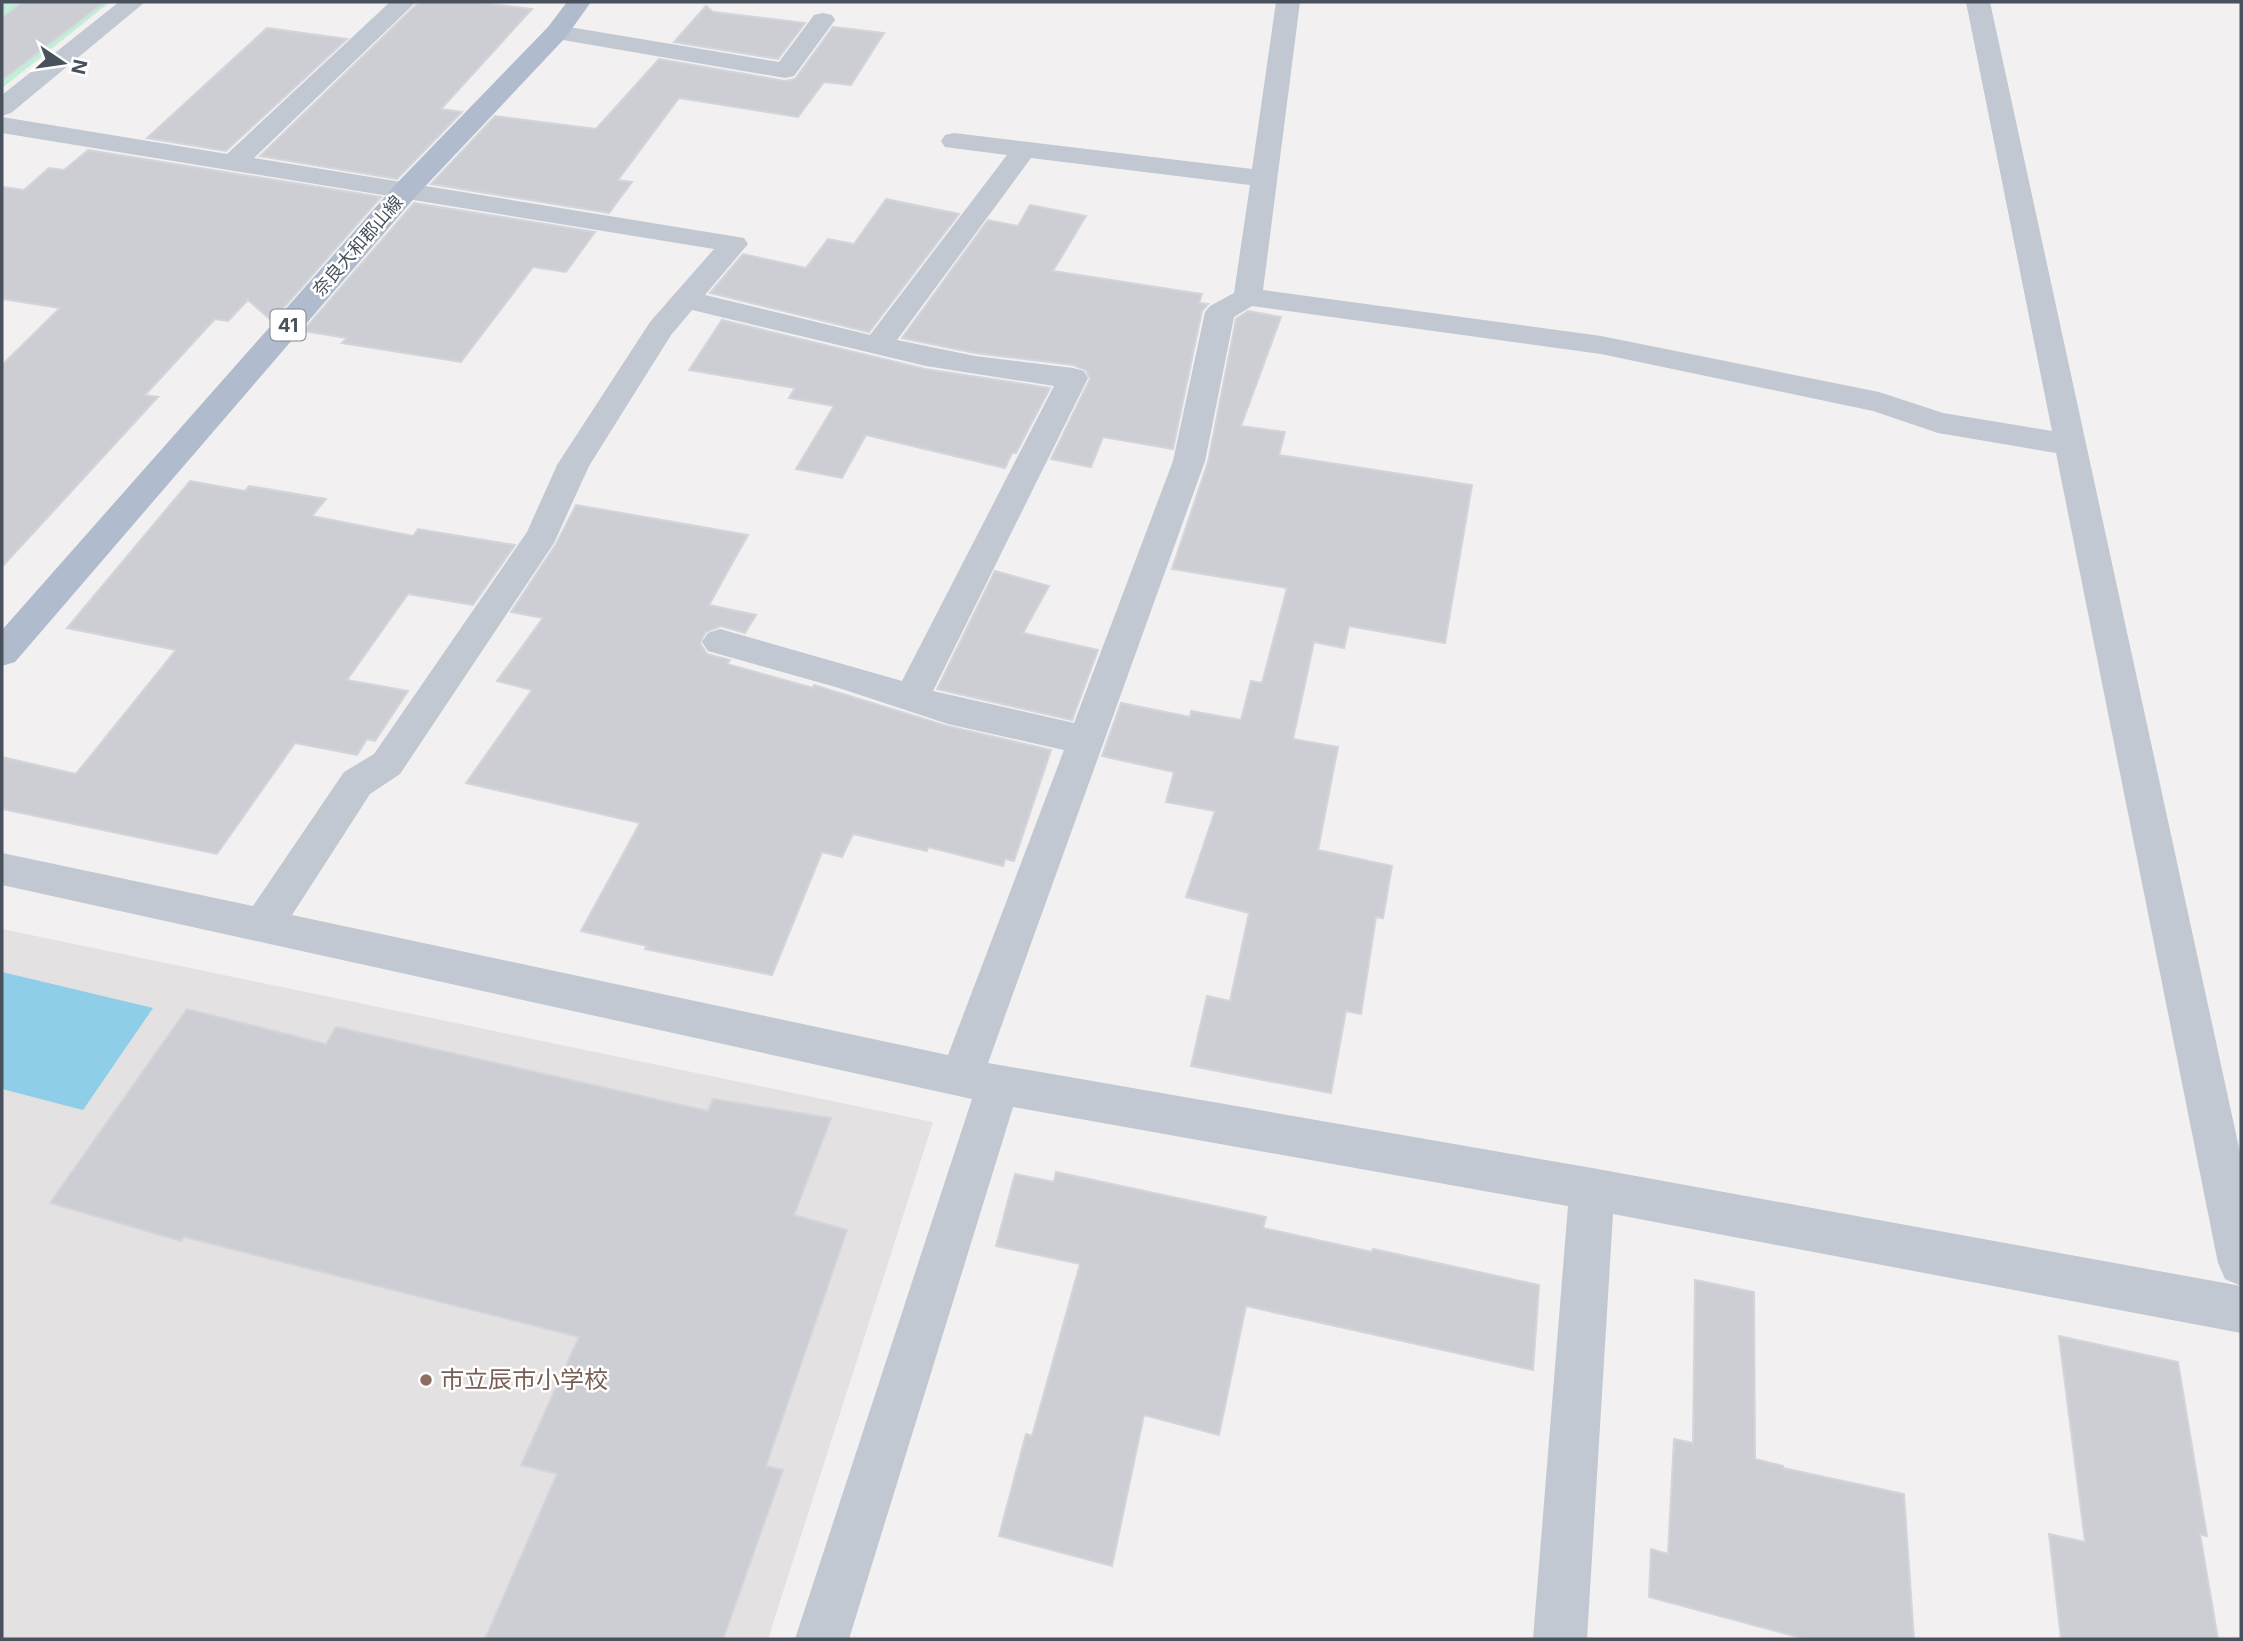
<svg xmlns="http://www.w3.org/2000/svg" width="2243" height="1641" viewBox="0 0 2243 1641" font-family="Inter,'Noto Sans JP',sans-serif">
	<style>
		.education { fill: #e3e1e1 }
		.green { fill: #c0eed6 }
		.water { fill: #8ecee9 }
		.building { fill: #cdced4; stroke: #d4d5db; stroke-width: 2 }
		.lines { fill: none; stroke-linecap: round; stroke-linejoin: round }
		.minor { fill: #c1c8d1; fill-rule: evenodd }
		.primary { fill: #b0bccd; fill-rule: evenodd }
		.education-dot { fill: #8d6e63; stroke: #fff; stroke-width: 2.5 }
		.labels { text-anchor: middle; stroke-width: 5; stroke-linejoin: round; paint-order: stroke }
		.far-street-label { font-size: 18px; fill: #48515c; stroke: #fff }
		.shield { fill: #fff; stroke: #7f858d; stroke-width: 2 }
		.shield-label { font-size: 19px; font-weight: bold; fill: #48515c }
		.near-education-label { font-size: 24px; fill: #785e54; stroke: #fff; text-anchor: start }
	</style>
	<rect width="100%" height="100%" fill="#f2f0f0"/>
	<polygon class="education" points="2,929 933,1122 768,1639 2,1639"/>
	<polygon class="green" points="2,2 110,2 2,88"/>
	<polygon class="water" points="2,972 153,1008 83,1110 2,1089"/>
	<g class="building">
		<polygon points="23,2 104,2 2,80 2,18"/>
		<polygon points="419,2 474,2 532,9 441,109 462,112 397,179 260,156"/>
		<polygon points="706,6 713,12 805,23 778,59 674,42"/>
		<polygon points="833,27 884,33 851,85 824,82 798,117 679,98 618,180 632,182 609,213 431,184 495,116 596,129 659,59 785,81 795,79"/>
		<polygon points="267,28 347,39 226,151 147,138"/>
		<polygon points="88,150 381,197 272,321 248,300 228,321 215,319 145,395 158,397 2,567 2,365 60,308 2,299 2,187 24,190 49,168 64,170"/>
		<polygon points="886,199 959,214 869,332 710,293 743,254 806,268 828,239 854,244"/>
		<polygon points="414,203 595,232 566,272 533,267 461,362 342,343 347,338 303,331"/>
		<polygon points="1030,205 1086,216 1053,271 1202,294 1199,303 1208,304 1202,311 1173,449 1103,437 1091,467 1051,459 1090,379 1086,370 1073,365 975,353 902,338 988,220 1018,226"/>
		<polygon points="1248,311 1281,317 1241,426 1285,432 1279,455 1472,485 1445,643 1349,626 1344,648 1314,642 1293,739 1338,747 1318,850 1392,866 1383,918 1376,917 1361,1014 1346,1011 1331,1093 1191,1066 1207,996 1230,1001 1249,913 1186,897 1215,811 1166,802 1174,772 1102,756 1121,703 1190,717 1191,711 1241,720 1251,681 1262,683 1287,588 1172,569 1208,462 1236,319"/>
		<polygon points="722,320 925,369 1050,388 1016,453 1012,453 1005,468 866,435 842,478 796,469 834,406 789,398 795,388 689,370"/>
		<polygon points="190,481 245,491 249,486 326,499 312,516 413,536 418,529 515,545 473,605 408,594 347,680 408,691 375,741 367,739 357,755 295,743 217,854 2,809 2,757 76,774 176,650 67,628"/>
		<polygon points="576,505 748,535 709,605 756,615 745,633 721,626 706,632 700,643 707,654 730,660 727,664 813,688 814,685 947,726 1051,750 1014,861 1005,859 1003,866 928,847 927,851 853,834 842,857 822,852 772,975 645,949 647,946 581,931 640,823 466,783 532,690 497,681 543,618 511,612 556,544"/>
		<polygon points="995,571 1049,586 1023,633 1098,650 1072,720 937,689"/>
		<polygon points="187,1009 326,1044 336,1027 708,1111 713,1099 831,1118 794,1215 847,1230 766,1466 783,1470 723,1639 485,1639 557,1474 521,1465 579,1337 184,1237 181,1241 50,1203"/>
		<polygon points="1056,1172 1266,1217 1263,1228 1372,1252 1373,1249 1539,1285 1533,1370 1246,1306 1219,1435 1144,1415 1112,1566 999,1536 1026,1434 1032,1436 1080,1264 996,1246 1015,1174 1054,1182"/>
		<polygon points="1695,1280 1754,1292 1755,1459 1783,1466 1783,1468 1904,1494 1914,1639 1805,1639 1649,1597 1651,1549 1668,1554 1674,1439 1693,1443"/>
		<polygon points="2059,1336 2178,1362 2207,1536 2200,1534 2218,1639 2061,1639 2049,1534 2085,1542"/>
	</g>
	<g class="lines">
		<g class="minor">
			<polygon points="119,2 145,2 11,113 2,116 2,95"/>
			<path d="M390 2H416L254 158 744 238 748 244 705 295 870 335 1007 155 945 147 941 141 945 135 954 133 1252 169 1276 2H1300L1263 290 1601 336 1879 392 1943 413 2052 431 1966 2H1990L2241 1157V1286L2225 1279 2218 1263 2056 453 1938 433 1873 411 1601 354 1252 306 1234 317 1205 461 988 1063 1592 1168 2241 1286V1333L1613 1214 1587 1639H1533L1568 1206 1013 1107 849 1639H795L972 1099 2 885V853L253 906 344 772 374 754 527 532 557 465 650 322 714 249 2 133V117L227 154ZM1031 158 1250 185 1234 293 1210 306 1205 312 1173 461 1074 723 933 691 1088 378 1084 371 1073 368 975 356 897 340ZM692 310 926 366 1054 386 902 681 720 629 708 633 702 642 708 651 839 688 948 724 1064 750 948 1055 292 915 370 794 400 774 554 543 589 466 671 335Z"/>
			<polygon points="823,13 832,15 835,20 794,76 785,78 557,39 548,37 545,32 548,27 557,25 779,62 814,15"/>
		</g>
		<polygon class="primary" points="567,2 591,2 566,37 417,195 15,662 2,666 2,630 397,183 548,27"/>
	</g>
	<circle class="education-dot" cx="426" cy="1380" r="7"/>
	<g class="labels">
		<g class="far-street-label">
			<text transform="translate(358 246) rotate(-49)" y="6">奈良大和郡山線</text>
		</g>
		<rect class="shield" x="270.5" y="309.5" width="35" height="31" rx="5"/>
		<g class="shield-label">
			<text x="288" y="332">41</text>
		</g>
		<g class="near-education-label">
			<text x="440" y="1388">市立辰市小学校</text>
		</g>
	</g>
	<rect width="2243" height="1641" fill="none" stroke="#48515c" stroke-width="7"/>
	<g transform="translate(63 63) rotate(103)" stroke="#ffffff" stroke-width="5" paint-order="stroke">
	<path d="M0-5L12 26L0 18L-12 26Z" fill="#48515c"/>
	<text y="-10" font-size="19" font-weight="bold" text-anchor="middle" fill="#48515c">N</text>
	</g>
</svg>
